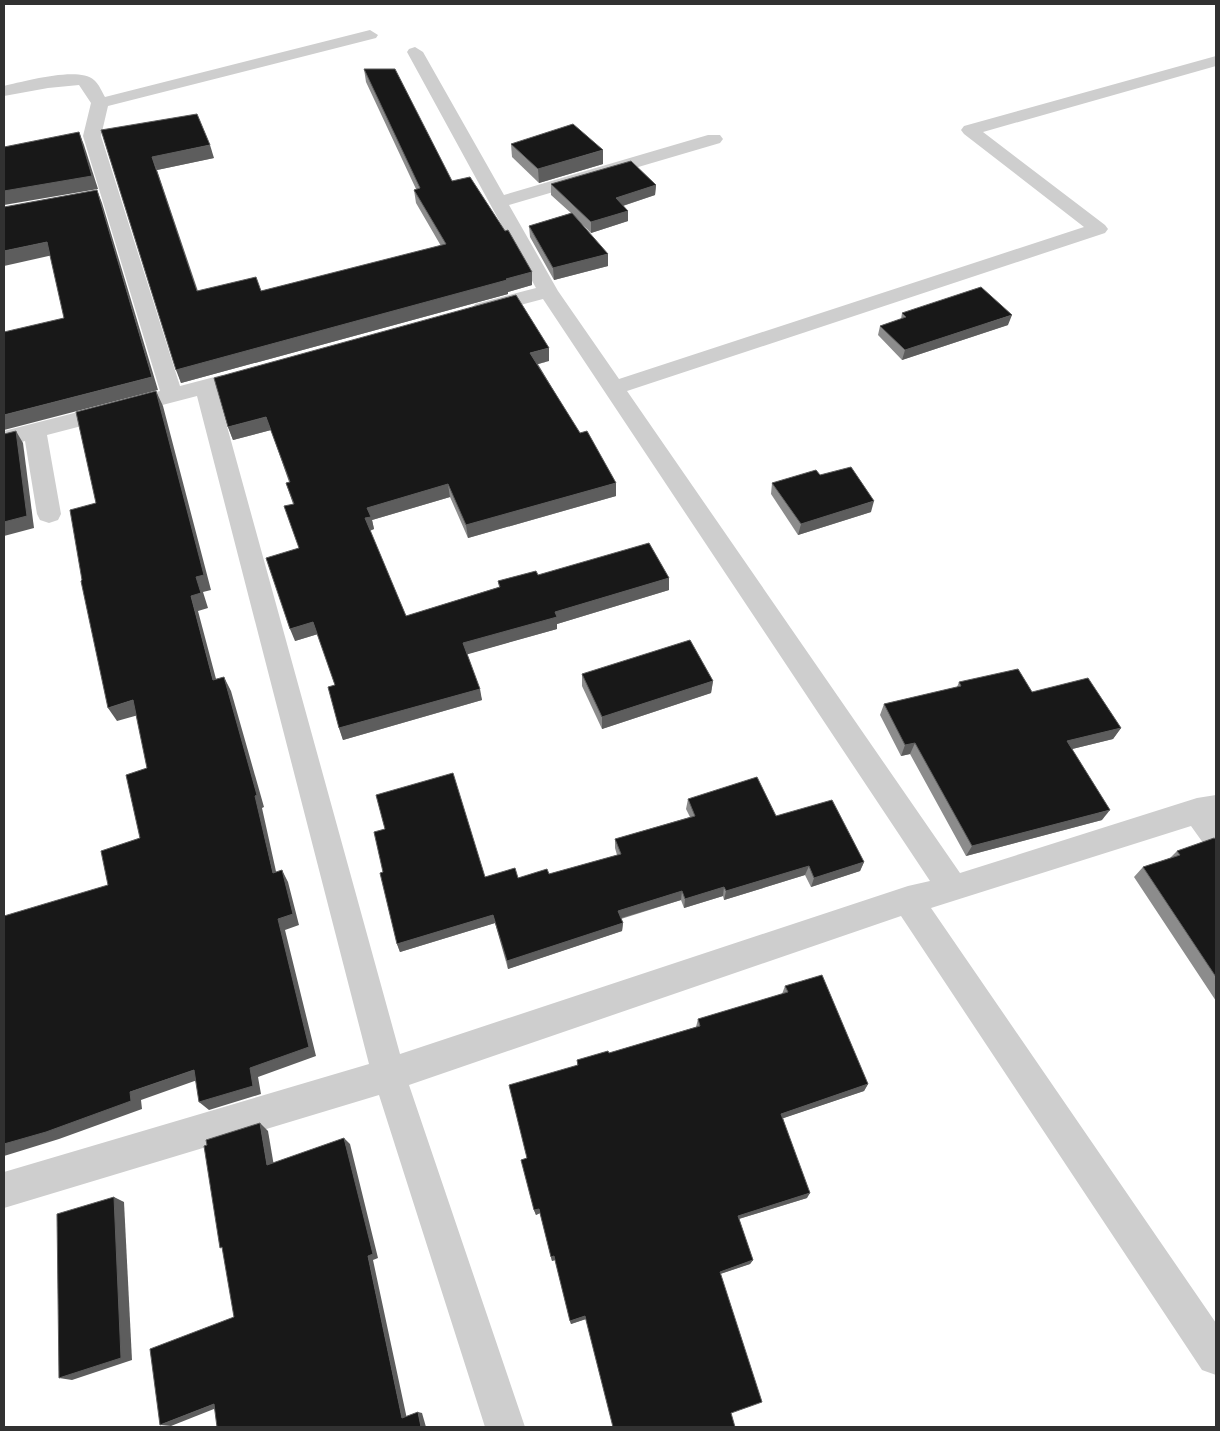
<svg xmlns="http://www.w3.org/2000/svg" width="1220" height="1431" viewBox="0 0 1220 1431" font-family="'Golos Text',sans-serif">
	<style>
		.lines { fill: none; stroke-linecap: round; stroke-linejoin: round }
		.street { fill: #cecece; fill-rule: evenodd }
		.wall { fill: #8c8c8c }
		.shaded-wall { fill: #5d5d5d }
		.building { fill: #181818; stroke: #5d5d5d }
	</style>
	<rect width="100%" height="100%" fill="#fff"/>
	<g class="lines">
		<path class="street" d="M370 30 378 35 376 38 108 106 101 136 180 386 222 375 230 377 233 382 230 387 217 390 400 1054 908 886 930 881 543 299 482 315 475 314 472 309 475 304 536 288 407 52 409 49 415 47 423 52 504 195 708 135H720L723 139 720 143 509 205 558 291 619 379 1084 227 964 134 961 130 964 126 1216 56V66L983 132 1105 225 1108 229 1105 233 627 391 960 873 1197 798 1216 795V851L1206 847 1191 826 931 908 1216 1323V1375L1202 1370 901 916 409 1085 525 1427H485L379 1095 4 1208V1172L369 1064 197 396 47 435 61 514 58 520 49 523 40 520 37 514 25 441 4 447V431L160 391 83 136 91 103 79 85 48 88 4 96V86C23 82 78 66 94 80 99 84 102 92 105 97Z"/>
	</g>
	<g class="wall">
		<polygon points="364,69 452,181 532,272 532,285 508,292 508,294 181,383 101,130 214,158 157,170 198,291 261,291 441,246 416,203 414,190 416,189 366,82"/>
		<polygon points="511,144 603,164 539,183 512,157"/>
		<polygon points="551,184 656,185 655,195 623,206 628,211 628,221 591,233 581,223 608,266 554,280 530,237 529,226 571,213 551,195"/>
		<polygon points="902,313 1008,325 902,360 878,335 880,326 901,319"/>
		<polygon points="549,361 538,364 616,496 468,538 450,497 372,520 374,529 370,531 406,616 499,587 498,581 538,575 669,578 669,590 557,624 557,629 467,654 482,700 343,740 339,728 335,685 318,634 295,641 299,548 293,504 286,483 289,482 271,430 233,440 228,427"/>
		<polygon points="820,475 871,512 798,535 771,494 772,483"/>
		<polygon points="582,674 713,681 711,693 602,729 582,686"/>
		<polygon points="959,682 1032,692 1121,728 1113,739 1072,749 1102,820 966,856 910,754 901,756 880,715 884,704 957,687"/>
		<polygon points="688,799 776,816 864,862 860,871 811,887 805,875 724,900 723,896 684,908 681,900 621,919 623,923 622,931 508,969 495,923 400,952 397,944 485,877 518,878 549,874 617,855 615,848 615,839 690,817 686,809"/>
		<polygon points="1216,839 1216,1001 1134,877 1143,867 1170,858 1177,851"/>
		<polygon points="785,986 868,1084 864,1091 783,1118 807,1198 739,1219 753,1260 750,1264 571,1324 555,1260 552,1261 540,1213 536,1215 534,1210 527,1158 577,1065 577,1060 609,1053 696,1027 698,1019 782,994"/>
	</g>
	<g class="shaded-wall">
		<polygon points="79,132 84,145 98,189 4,205 4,191"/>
		<polygon points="210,145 214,158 157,170 152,157"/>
		<polygon points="603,150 603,164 539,183 538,169"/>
		<polygon points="656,185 655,195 616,208 616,198"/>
		<polygon points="97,190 102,203 158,390 4,430 4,415 152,377"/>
		<polygon points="628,211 628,221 591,233 591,222"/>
		<polygon points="47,242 53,255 4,266 4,251"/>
		<polygon points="608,254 608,266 554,280 553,268"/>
		<polygon points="532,272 532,285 508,292 508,294 181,383 176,370"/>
		<polygon points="1012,315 1008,325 902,360 905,350"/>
		<polygon points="549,348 549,361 531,366 530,353"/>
		<polygon points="156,391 163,406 211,590 203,592 208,608 198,611 220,694 213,680 191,596"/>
		<polygon points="266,417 271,430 233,440 228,427"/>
		<polygon points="16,431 23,443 34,528 4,536 4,522"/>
		<polygon points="616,483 616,496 468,538 466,525"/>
		<polygon points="448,484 450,497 372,520 374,529 368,531 365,518 367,508"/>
		<polygon points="874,501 871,512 798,535 801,524"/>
		<polygon points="669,578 669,590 557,624 557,629 465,655 463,643 555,612"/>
		<polygon points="313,622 318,634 295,641 290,629"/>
		<polygon points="224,677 231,691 264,807 262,808 279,885 273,873"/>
		<polygon points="713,681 711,693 602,729 602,717"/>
		<polygon points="480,689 482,700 343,740 339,728"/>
		<polygon points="133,700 142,714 117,721 108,708"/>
		<polygon points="1121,728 1113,739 1060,752 1067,741"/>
		<polygon points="915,743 910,754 901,756 905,745"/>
		<polygon points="1110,810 1102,820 966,856 972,846"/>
		<polygon points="864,862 860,871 811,887 814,878"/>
		<polygon points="809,866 805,875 724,900 726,891"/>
		<polygon points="282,870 288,882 299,925 285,930 316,1056 258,1077 261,1094 209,1110 199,1102 250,1068 278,919"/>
		<polygon points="724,887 723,896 684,908 685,899"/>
		<polygon points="682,891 681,900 618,919 618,911"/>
		<polygon points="493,915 495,923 400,952 397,944"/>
		<polygon points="623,923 622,931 508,969 507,961"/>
		<polygon points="194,1070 203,1078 141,1100 142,1109 59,1139 4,1156 4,1144 130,1092"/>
		<polygon points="868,1084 864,1091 778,1120 781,1114"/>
		<polygon points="260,1123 268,1131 275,1172 267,1165"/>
		<polygon points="344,1138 350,1144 378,1258 373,1260 407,1419 402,1418 368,1256"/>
		<polygon points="810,1193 807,1198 735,1220 738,1216"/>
		<polygon points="114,1197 124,1202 132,1360 72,1380 59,1378"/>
		<polygon points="539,1209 540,1213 536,1215 534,1210"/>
		<polygon points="554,1256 555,1260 552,1261 551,1257"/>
		<polygon points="753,1260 750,1264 717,1275 720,1272"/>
		<polygon points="585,1316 586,1319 571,1324 570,1321"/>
		<polygon points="214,1404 224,1405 171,1426 160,1425"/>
		<polygon points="418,1412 422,1413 426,1427 421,1427"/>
	</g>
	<g class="building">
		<polygon points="364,69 395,69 452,181 470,177 505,231 508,230 532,272 506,279 507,280 176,370 101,130 197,114 210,145 152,157 197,291 256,277 261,291 446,244 414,190 420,188"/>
		<polygon points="573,124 603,150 538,169 511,144"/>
		<polygon points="79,132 92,176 4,191 4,147"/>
		<polygon points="631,161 656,185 616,198 628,211 591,222 551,184"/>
		<polygon points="97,190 152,377 4,415 4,332 64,318 47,242 4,251 4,207"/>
		<polygon points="572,213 608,254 553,268 529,226"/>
		<polygon points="981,287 1012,315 905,350 880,326 906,317 902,313"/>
		<polygon points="516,295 549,348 530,353 580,433 587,431 616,483 466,525 448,484 367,508 371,517 365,518 406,616 500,587 498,581 536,571 538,575 649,543 669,578 555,612 557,617 463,643 480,689 339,728 328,687 335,685 313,622 290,629 266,558 299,548 284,506 294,504 286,483 290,482 266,417 228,427 214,378"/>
		<polygon points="156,391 204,575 196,577 201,593 191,596 213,680 224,677 257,795 255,796 273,873 282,870 293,914 278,919 309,1047 250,1068 253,1086 199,1102 194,1070 130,1092 131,1101 46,1132 4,1144 4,916 108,885 101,851 140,838 126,775 147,768 133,700 108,708 81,581 82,580 70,510 96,503 76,412"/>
		<polygon points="16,431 27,516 4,522 4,434"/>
		<polygon points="851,467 874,501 801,524 772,483 816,470 820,475"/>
		<polygon points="690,640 713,681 602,717 582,674"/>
		<polygon points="1018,669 1032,692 1088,678 1121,728 1067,741 1110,810 972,846 915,743 905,745 884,704 961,686 959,682"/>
		<polygon points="453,773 485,877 515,868 518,878 547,869 549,874 621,854 615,839 695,816 688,799 757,777 776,816 832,800 864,862 814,878 809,866 726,891 724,887 685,899 682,891 618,911 623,923 507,961 493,915 397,944 380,873 383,872 374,832 385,829 376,795"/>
		<polygon points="1214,838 1216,839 1216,977 1143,867 1180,855 1177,851"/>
		<polygon points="822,975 868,1084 781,1114 810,1193 738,1216 753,1260 720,1272 762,1402 731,1413 735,1427 613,1427 585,1316 570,1321 554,1256 551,1257 539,1209 534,1210 521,1160 527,1158 509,1085 578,1065 577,1060 608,1051 609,1053 700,1026 698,1019 788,992 785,986"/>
		<polygon points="260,1123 267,1165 344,1138 373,1254 368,1256 402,1418 418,1412 421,1427 217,1427 214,1404 160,1425 150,1349 234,1317 222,1247 220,1248 204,1146 207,1145 206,1140"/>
		<polygon points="114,1197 121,1358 59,1378 57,1214"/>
	</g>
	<rect width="1220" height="1431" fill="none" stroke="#313131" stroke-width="10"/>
</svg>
